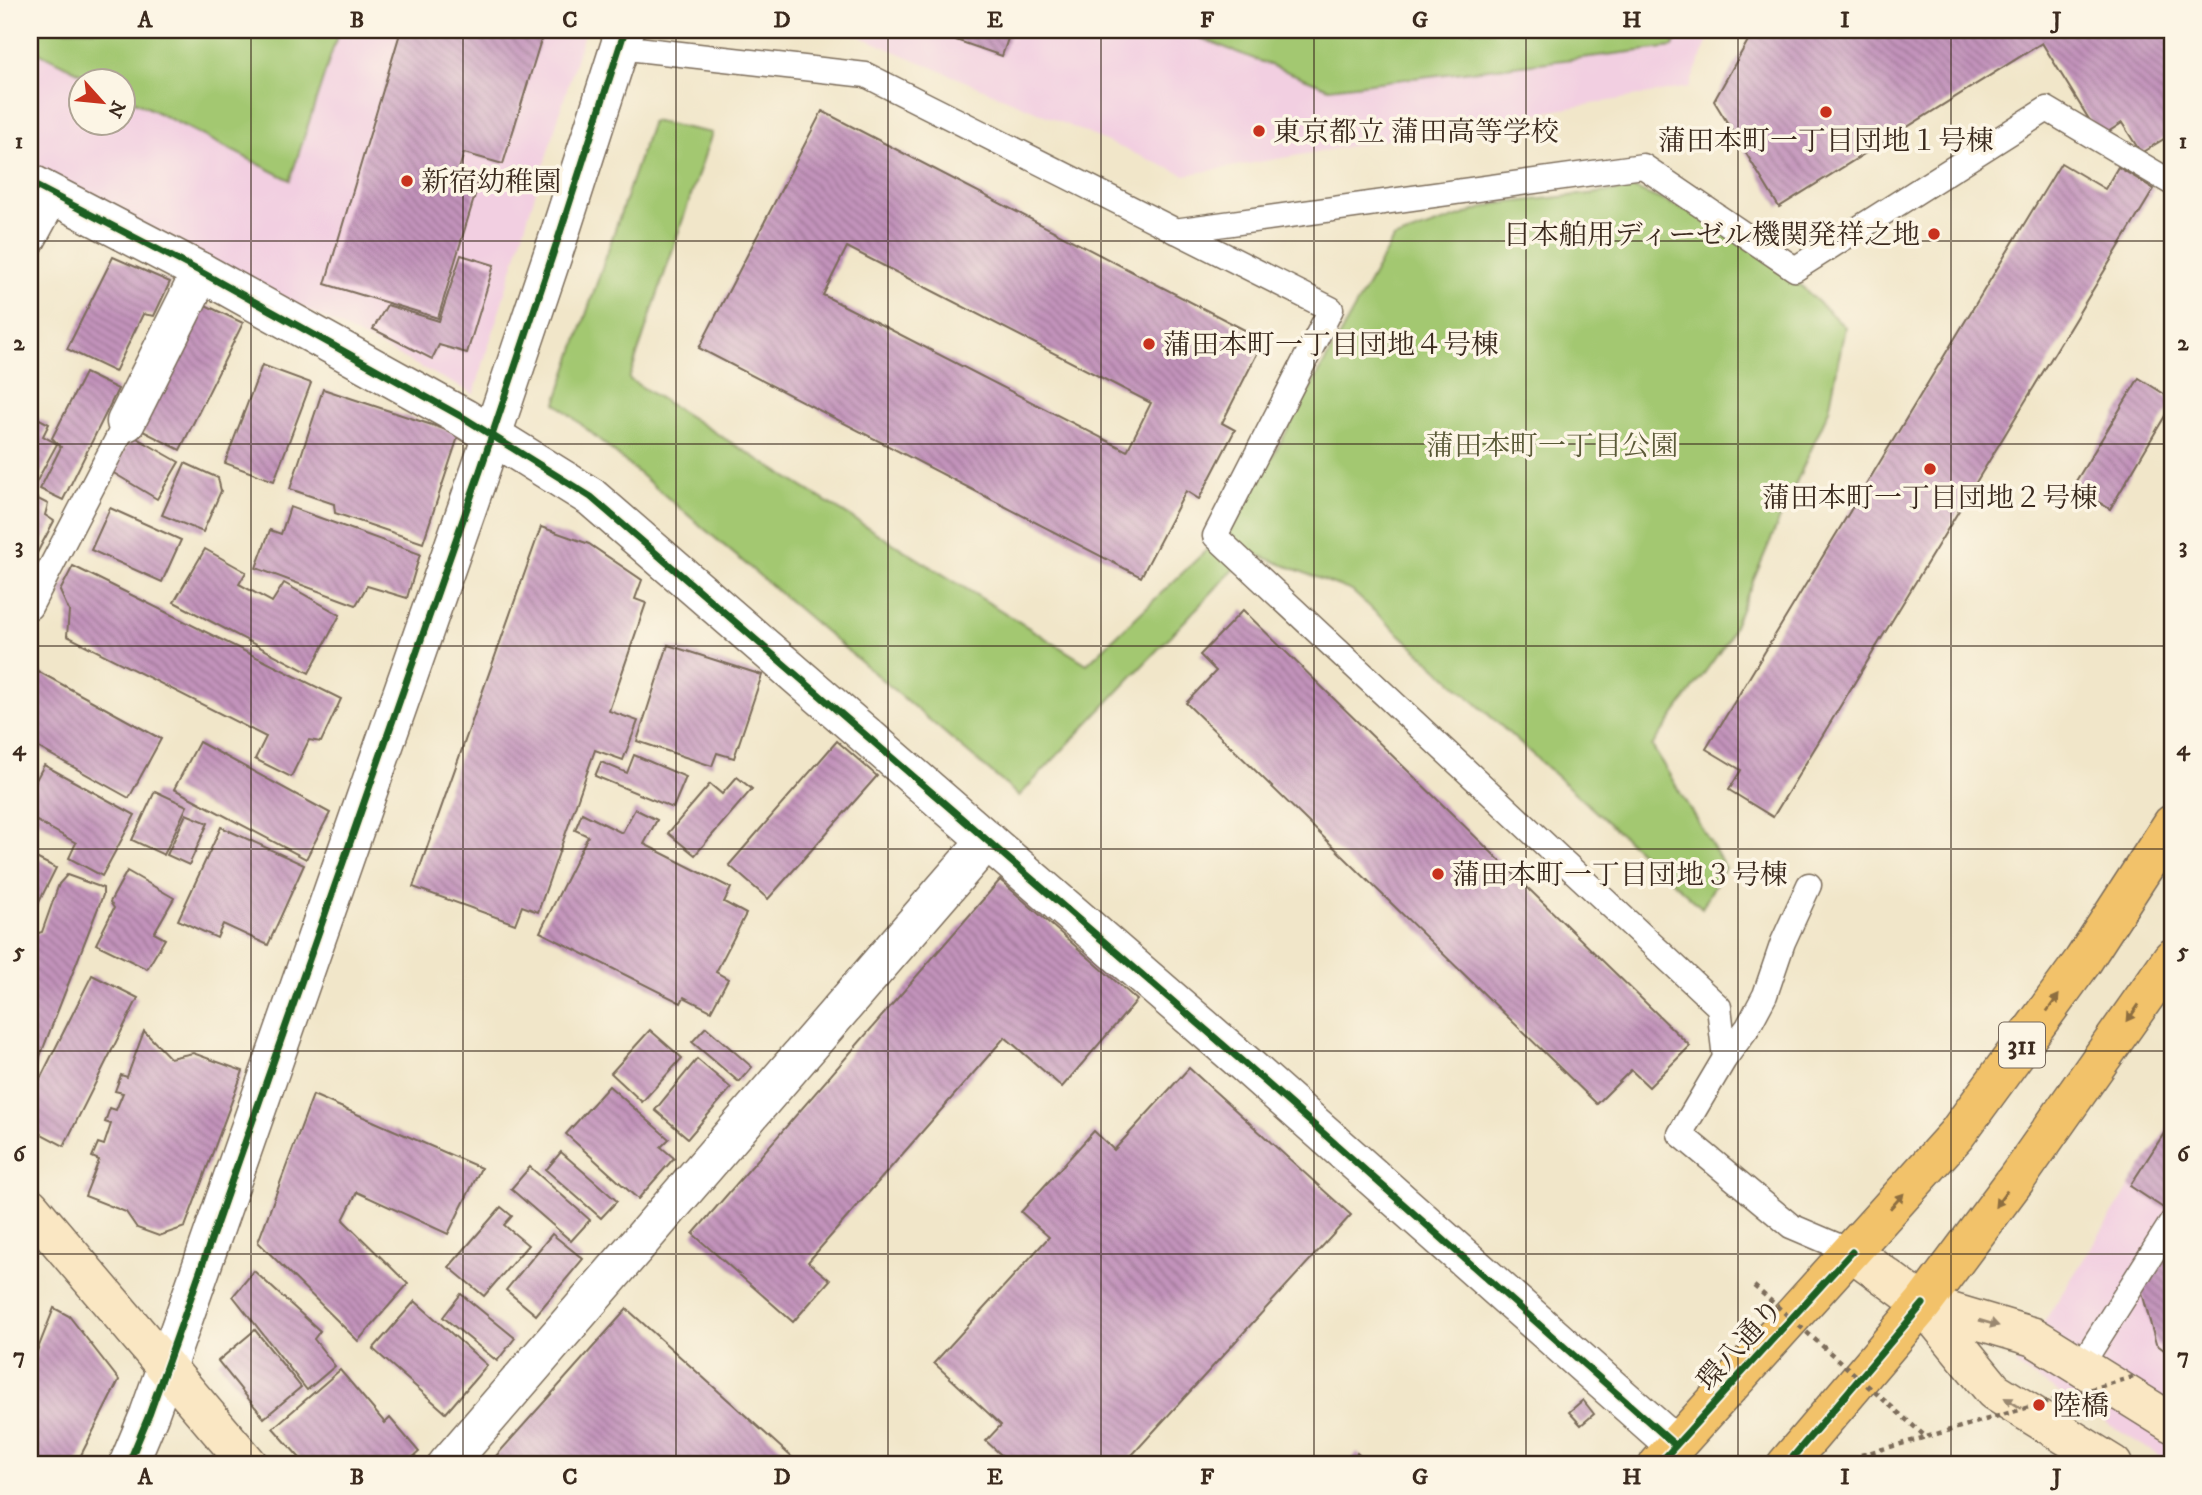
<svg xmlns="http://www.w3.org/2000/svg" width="2202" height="1495" viewBox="0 0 2202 1495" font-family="'IM FELL DW Pica','Noto Serif JP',serif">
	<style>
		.built { fill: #f2cfe1; fill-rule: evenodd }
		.green { fill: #a3c871; stroke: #6f7948; stroke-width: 2 }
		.building { fill: url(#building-back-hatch); fill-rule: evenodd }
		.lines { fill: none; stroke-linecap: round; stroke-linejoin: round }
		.lane-casing { stroke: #7b6c5a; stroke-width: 27 }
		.street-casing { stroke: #7b6c5a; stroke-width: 41 }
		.secondary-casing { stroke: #7b6c5a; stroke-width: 41 }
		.primary-casing { stroke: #7b6c5a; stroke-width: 41 }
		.path { stroke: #7b6c5a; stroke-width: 4.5; stroke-dasharray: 5 5; stroke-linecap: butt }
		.lane { stroke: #fff; stroke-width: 24 }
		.street { stroke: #fff; stroke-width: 38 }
		.secondary { stroke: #fae7c3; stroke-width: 38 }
		.primary { stroke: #f2c26a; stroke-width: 38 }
		.path-bridge { stroke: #7b6c5a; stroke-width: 4.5; stroke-dasharray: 5 5; stroke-linecap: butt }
		.cycleway-casing { stroke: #fcf5e5; stroke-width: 11 }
		.cycleway { stroke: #1b5e20; stroke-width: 7 }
		.oneway { fill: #8d6e40 }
		.oneway2 { fill: #9a8870 }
		.grid { fill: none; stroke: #3b2a1e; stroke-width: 2; stroke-opacity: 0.55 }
		.poi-dot { fill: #c8321e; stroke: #fcf5e5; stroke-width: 2.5 }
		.labels { text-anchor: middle; stroke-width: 7; stroke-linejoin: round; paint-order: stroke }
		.shield { fill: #fcf5e5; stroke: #75675a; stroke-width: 2 }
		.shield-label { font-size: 26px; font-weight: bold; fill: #3b2a1e }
		.poi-label { font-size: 28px; fill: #3b2a1e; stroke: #fcf5e5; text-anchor: start }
		.park-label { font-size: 28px; fill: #5a5937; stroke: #fcf5e5 }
		.street-label { font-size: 28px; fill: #3b2a1e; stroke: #fcf5e5 }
		.neatline { fill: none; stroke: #3b2a1e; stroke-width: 2.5 }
		.grid-label { font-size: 23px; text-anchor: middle; font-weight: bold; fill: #3b2a1e }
	</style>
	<defs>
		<pattern id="building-back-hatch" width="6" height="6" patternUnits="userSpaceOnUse" patternTransform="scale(1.75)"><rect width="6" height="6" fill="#c293bb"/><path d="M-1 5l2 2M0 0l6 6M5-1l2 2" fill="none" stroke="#9f7897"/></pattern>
	</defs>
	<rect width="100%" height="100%" fill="#fcf5e5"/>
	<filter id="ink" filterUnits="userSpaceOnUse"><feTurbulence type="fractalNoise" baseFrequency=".0143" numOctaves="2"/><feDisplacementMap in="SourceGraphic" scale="14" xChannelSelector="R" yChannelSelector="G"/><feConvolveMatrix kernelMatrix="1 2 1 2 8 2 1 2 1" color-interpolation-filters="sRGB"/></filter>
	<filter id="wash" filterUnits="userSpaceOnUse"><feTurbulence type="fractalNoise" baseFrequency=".00686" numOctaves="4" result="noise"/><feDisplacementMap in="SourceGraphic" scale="28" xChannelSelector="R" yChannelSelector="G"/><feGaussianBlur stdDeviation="1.57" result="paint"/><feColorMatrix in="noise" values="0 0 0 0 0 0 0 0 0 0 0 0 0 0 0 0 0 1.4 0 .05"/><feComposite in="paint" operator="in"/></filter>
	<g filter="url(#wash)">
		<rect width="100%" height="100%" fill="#f1e6c9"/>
		<g class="built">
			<path d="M30 30H585L474 394 30 169ZM80 80H122V122H80Z"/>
			<polygon points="845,30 1712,30 1689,87 1185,175"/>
			<polygon points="2172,1120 2172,1464 2016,1366"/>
		</g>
		<g class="green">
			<polygon points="30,30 339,30 290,180 123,95 122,80 94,80 30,48"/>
			<polygon points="1180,30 1680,30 1673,47 1329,88"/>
			<polygon points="652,121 712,133 629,379 1087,664 1237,521 1393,239 1495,204 1635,189 1747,235 1845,327 1829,410 1780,518 1728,640 1652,746 1725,867 1702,908 1352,591 1250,552 1019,796 556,403"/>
		</g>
		<g id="blocks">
			<g class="building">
				<polygon points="401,30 544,30 503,164 464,153 456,179 478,185 438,318 325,284"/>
				<polygon points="927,30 1011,30 1002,56"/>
				<polygon points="1754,30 2172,30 2172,134 2141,153 2122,123 2100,137 2042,43 1779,207 1714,101"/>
				<path d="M822 111 1264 340 1222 423 1235 430 1199 499 1186 491 1141 577 699 348ZM847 247 1151 403 1127 451 823 295Z"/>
				<polygon points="2061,163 2105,189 2118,167 2154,189 1773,817 1729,790 1741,770 1706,749"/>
				<polygon points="461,255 494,265 467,353 439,345 432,359 373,329 387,305 439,321"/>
				<polygon points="113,257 170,282 154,316 143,314 115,372 67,349"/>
				<polygon points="199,302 243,323 180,450 137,428"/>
				<polygon points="262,365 311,383 274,481 225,463"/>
				<polygon points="85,373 118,389 63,500 40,489 61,447 52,438"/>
				<polygon points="2139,378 2172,399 2172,404 2110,509 2073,486"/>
				<polygon points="323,389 459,434 423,543 335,513 334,504 290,489"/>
				<polygon points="30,414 49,424 43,436 57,444 32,490 30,489"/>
				<polygon points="133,436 179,462 157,499 112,472"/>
				<polygon points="185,463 218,478 221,491 203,532 162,515"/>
				<polygon points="30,495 48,504 45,515 54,521 30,566"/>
				<polygon points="290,507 420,554 407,598 367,586 356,605 256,568 270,530 281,534"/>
				<polygon points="110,508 181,540 162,582 91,550"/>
				<polygon points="541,527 589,544 642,580 635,599 646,603 609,711 638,721 623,760 595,750 538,912 522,906 515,924 413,887"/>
				<polygon points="205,549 246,572 239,584 272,602 284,583 340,615 309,673 174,602"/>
				<polygon points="73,566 341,699 321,742 309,740 291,777 255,759 266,737 67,636 69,611 60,591"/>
				<polygon points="1243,610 1690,1046 1649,1087 1631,1070 1597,1104 1186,703 1216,671 1200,655"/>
				<polygon points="668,645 762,675 734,758 717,753 712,766 637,741"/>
				<polygon points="34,669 161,739 129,798 30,743 30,677"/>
				<polygon points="837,741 877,776 768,899 729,865"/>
				<polygon points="199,742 330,813 306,859 174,789"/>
				<polygon points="634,755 686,777 673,808 595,776 601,762 627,773"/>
				<polygon points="44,765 135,815 102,876 69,858 76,843 30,817 30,791"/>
				<polygon points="737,777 752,789 695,855 668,833 710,784 722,794"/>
				<polygon points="155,791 187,806 164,855 132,840"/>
				<polygon points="635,809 657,820 644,844 731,888 724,902 746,914 716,972 728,979 711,1011 684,997 681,1003 540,932 588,836 575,830 582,813 622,833"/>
				<polygon points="186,814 208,823 189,865 167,855"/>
				<polygon points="221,827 304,865 268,945 223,924 217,938 178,920"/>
				<polygon points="30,855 56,868 30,920"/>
				<polygon points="127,871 174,898 154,933 165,939 147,969 96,944 114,908 110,902"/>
				<polygon points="67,875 103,888 103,895 30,1082 30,949 35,934 42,932 59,884"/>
				<polygon points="1000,880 1137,1000 1062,1087 1005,1037 808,1262 830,1280 793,1322 693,1234"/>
				<polygon points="92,975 138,998 64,1146 30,1128 30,1099"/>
				<polygon points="706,1027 752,1067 739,1082 692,1042"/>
				<polygon points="650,1030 682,1058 642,1102 611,1073"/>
				<polygon points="144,1031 170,1058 193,1053 243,1071 185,1227 159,1236 137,1228 126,1212 85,1196 99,1160 92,1157 98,1143 104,1145 111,1124 105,1122 110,1108 116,1110 123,1093 115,1091 121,1075 127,1077"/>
				<polygon points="697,1059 731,1088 688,1138 655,1110"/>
				<polygon points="1189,1068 1351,1215 1123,1465 1012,1465 986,1441 1001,1425 934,1363 1049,1237 1021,1212 1094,1131 1114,1150"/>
				<polygon points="609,1086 669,1139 661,1147 674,1158 638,1199 566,1134"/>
				<polygon points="313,1095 481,1168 448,1234 357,1192 343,1220 408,1284 358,1341 258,1242"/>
				<polygon points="2172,1121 2172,1211 2171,1213 2130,1186"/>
				<polygon points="561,1152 617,1201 601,1218 546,1170"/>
				<polygon points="530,1167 590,1220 571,1241 511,1189"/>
				<polygon points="501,1207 512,1216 504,1225 528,1245 484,1296 449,1267"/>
				<polygon points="552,1234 583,1259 536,1315 506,1290"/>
				<polygon points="2172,1237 2172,1356 2156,1344 2140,1285"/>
				<polygon points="254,1271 320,1331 314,1339 335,1366 307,1390 233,1296"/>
				<polygon points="461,1294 515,1338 497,1361 443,1317"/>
				<polygon points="415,1301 487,1365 446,1413 373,1349"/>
				<polygon points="54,1308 69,1316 119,1380 76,1465 30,1465 30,1369"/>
				<polygon points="627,1309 795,1460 790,1465 488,1465"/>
				<polygon points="255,1330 301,1387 264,1418 218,1361"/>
				<polygon points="340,1370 385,1423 390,1418 419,1452 404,1465 306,1465 273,1428"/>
				<polygon points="1583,1400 1594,1414 1581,1425 1569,1412"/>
				<polygon points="1357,1453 1370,1465 1346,1465"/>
			</g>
		</g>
	</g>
	<g filter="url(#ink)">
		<use href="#blocks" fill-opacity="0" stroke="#7b6c5a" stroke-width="2"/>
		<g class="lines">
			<defs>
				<g id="lane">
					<polyline points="619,47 866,75 1331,309 1215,536 1719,1007 1725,1058 1680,1134 1791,1226 1852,1252"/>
					<polyline points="1174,231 1643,166 1795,269 2047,109 2172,183"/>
					<polyline points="30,247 57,197"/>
					<polyline points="30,607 126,422"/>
					<polyline points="1725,1058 1748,1027 1765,995 1783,942 1809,885"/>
					<polyline points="2080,1367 2172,1222"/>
				</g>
				<g id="street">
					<polyline points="30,183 201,272 464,418 591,497 1244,1063 1675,1445"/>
					<polyline points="126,422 201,272"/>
					<polyline points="128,1465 149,1415 184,1317 480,471 559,236 625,30"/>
					<polyline points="447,1465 987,840"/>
				</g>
				<g id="secondary">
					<polyline points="30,1207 249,1465"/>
					<polyline points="1852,1252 1923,1304 1994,1391 2113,1465"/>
					<polyline points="1923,1304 2034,1337 2172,1423"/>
				</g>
				<g id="primary">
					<polyline points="1658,1465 1956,1135 2083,961 2172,824"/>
					<polyline points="1786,1465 1923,1304 2017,1178 2172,958"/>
				</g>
			</defs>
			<use href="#lane" class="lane-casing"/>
			<use href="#street" class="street-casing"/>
			<use href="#secondary" class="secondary-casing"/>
			<use href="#primary" class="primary-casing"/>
			<polyline class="path" points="1861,1455 1926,1437"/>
			<use href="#lane" class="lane"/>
			<use href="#street" class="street"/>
			<use href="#secondary" class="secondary"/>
			<use href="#primary" class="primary"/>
			<polyline class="path-bridge" points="1754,1286 1926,1437 2133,1377"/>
			<defs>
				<g id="cycleway">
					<polyline points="30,183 201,272 464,418 591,497 1244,1063 1675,1445"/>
					<polyline points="128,1465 149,1415 184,1317 480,471 559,236 625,30"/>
					<polyline points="1658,1465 1852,1252"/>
					<polyline points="1786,1465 1923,1304"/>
				</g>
			</defs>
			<use href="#cycleway" class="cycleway-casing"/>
			<use href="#cycleway" class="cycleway"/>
		</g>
		<defs><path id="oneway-solid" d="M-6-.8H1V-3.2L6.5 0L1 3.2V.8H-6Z" transform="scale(1.75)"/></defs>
		<g class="oneway">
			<use href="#oneway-solid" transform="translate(2053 1003) rotate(-54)"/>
			<use href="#oneway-solid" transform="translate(2133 1013) rotate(125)"/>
			<use href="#oneway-solid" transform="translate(2001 1199) rotate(126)"/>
			<use href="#oneway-solid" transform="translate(1897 1201) rotate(-48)"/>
		</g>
		<g class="oneway2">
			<use href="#oneway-solid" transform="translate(1989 1323) rotate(16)"/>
			<use href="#oneway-solid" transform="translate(2013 1403) rotate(-148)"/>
		</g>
	</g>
	<path class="grid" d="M251 30V1465M463 30V1465M676 30V1465M888 30V1465M1101 30V1465M1314 30V1465M1526 30V1465M1738 30V1465M1951 30V1465M30 241H2172M30 444H2172M30 646H2172M30 849H2172M30 1051H2172M30 1254H2172"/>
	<g class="poi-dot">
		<circle cx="1826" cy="112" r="7"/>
		<circle cx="1259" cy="131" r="7"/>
		<circle cx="407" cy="181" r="7"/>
		<circle cx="1934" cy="234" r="7"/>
		<circle cx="1149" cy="344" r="7"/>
		<circle cx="1930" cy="469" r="7"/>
		<circle cx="1438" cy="874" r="7"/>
		<circle cx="2039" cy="1405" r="7"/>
	</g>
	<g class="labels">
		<rect class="shield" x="1999" y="1022.5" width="46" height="45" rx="5"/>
		<g class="shield-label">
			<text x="2022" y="1054">311</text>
		</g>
		<g class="poi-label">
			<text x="1273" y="141">東京都立 蒲田高等学校</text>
			<text x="1826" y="150" text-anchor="middle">蒲田本町一丁目団地１号棟</text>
			<text x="421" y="191">新宿幼稚園</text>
			<text x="1920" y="244" text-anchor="end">日本舶用ディーゼル機関発祥之地</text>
			<text x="1163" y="354">蒲田本町一丁目団地４号棟</text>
			<text x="1930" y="507" text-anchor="middle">蒲田本町一丁目団地２号棟</text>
			<text x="1452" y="884">蒲田本町一丁目団地３号棟</text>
			<text x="2053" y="1415">陸橋</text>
		</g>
		<g class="park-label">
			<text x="1552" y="455">蒲田本町一丁目公園</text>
		</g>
		<g class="street-label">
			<text transform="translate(1739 1344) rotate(-48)" y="10">環八通り</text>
		</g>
	</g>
	<rect width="2202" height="1495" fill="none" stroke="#fcf5e5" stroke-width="77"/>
	<g transform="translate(102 102) rotate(117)"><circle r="33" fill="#fcf5e5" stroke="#afa495" stroke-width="2"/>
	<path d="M0-5L12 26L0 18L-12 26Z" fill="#c8321e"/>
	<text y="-10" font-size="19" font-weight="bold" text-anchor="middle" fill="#3b2a1e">N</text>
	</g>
	<rect x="38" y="38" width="2126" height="1418" class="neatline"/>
	<g class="grid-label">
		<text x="145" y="27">A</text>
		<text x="357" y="27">B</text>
		<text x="570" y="27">C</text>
		<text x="782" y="27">D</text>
		<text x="995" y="27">E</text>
		<text x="1207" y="27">F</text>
		<text x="1420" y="27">G</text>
		<text x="1632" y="27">H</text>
		<text x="1845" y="27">I</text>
		<text x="2057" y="27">J</text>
		<text x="19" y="148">1</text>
		<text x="2183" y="148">1</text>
		<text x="19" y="350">2</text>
		<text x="2183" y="350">2</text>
		<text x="19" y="553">3</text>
		<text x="2183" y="553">3</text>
		<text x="19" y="755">4</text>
		<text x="2183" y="755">4</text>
		<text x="19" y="958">5</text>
		<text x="2183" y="958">5</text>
		<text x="19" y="1161">6</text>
		<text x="2183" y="1161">6</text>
		<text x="19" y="1363">7</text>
		<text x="2183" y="1363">7</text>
		<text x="145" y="1484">A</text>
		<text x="357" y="1484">B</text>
		<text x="570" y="1484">C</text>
		<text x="782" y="1484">D</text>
		<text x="995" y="1484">E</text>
		<text x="1207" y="1484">F</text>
		<text x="1420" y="1484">G</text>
		<text x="1632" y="1484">H</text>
		<text x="1845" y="1484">I</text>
		<text x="2057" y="1484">J</text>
	</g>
</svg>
